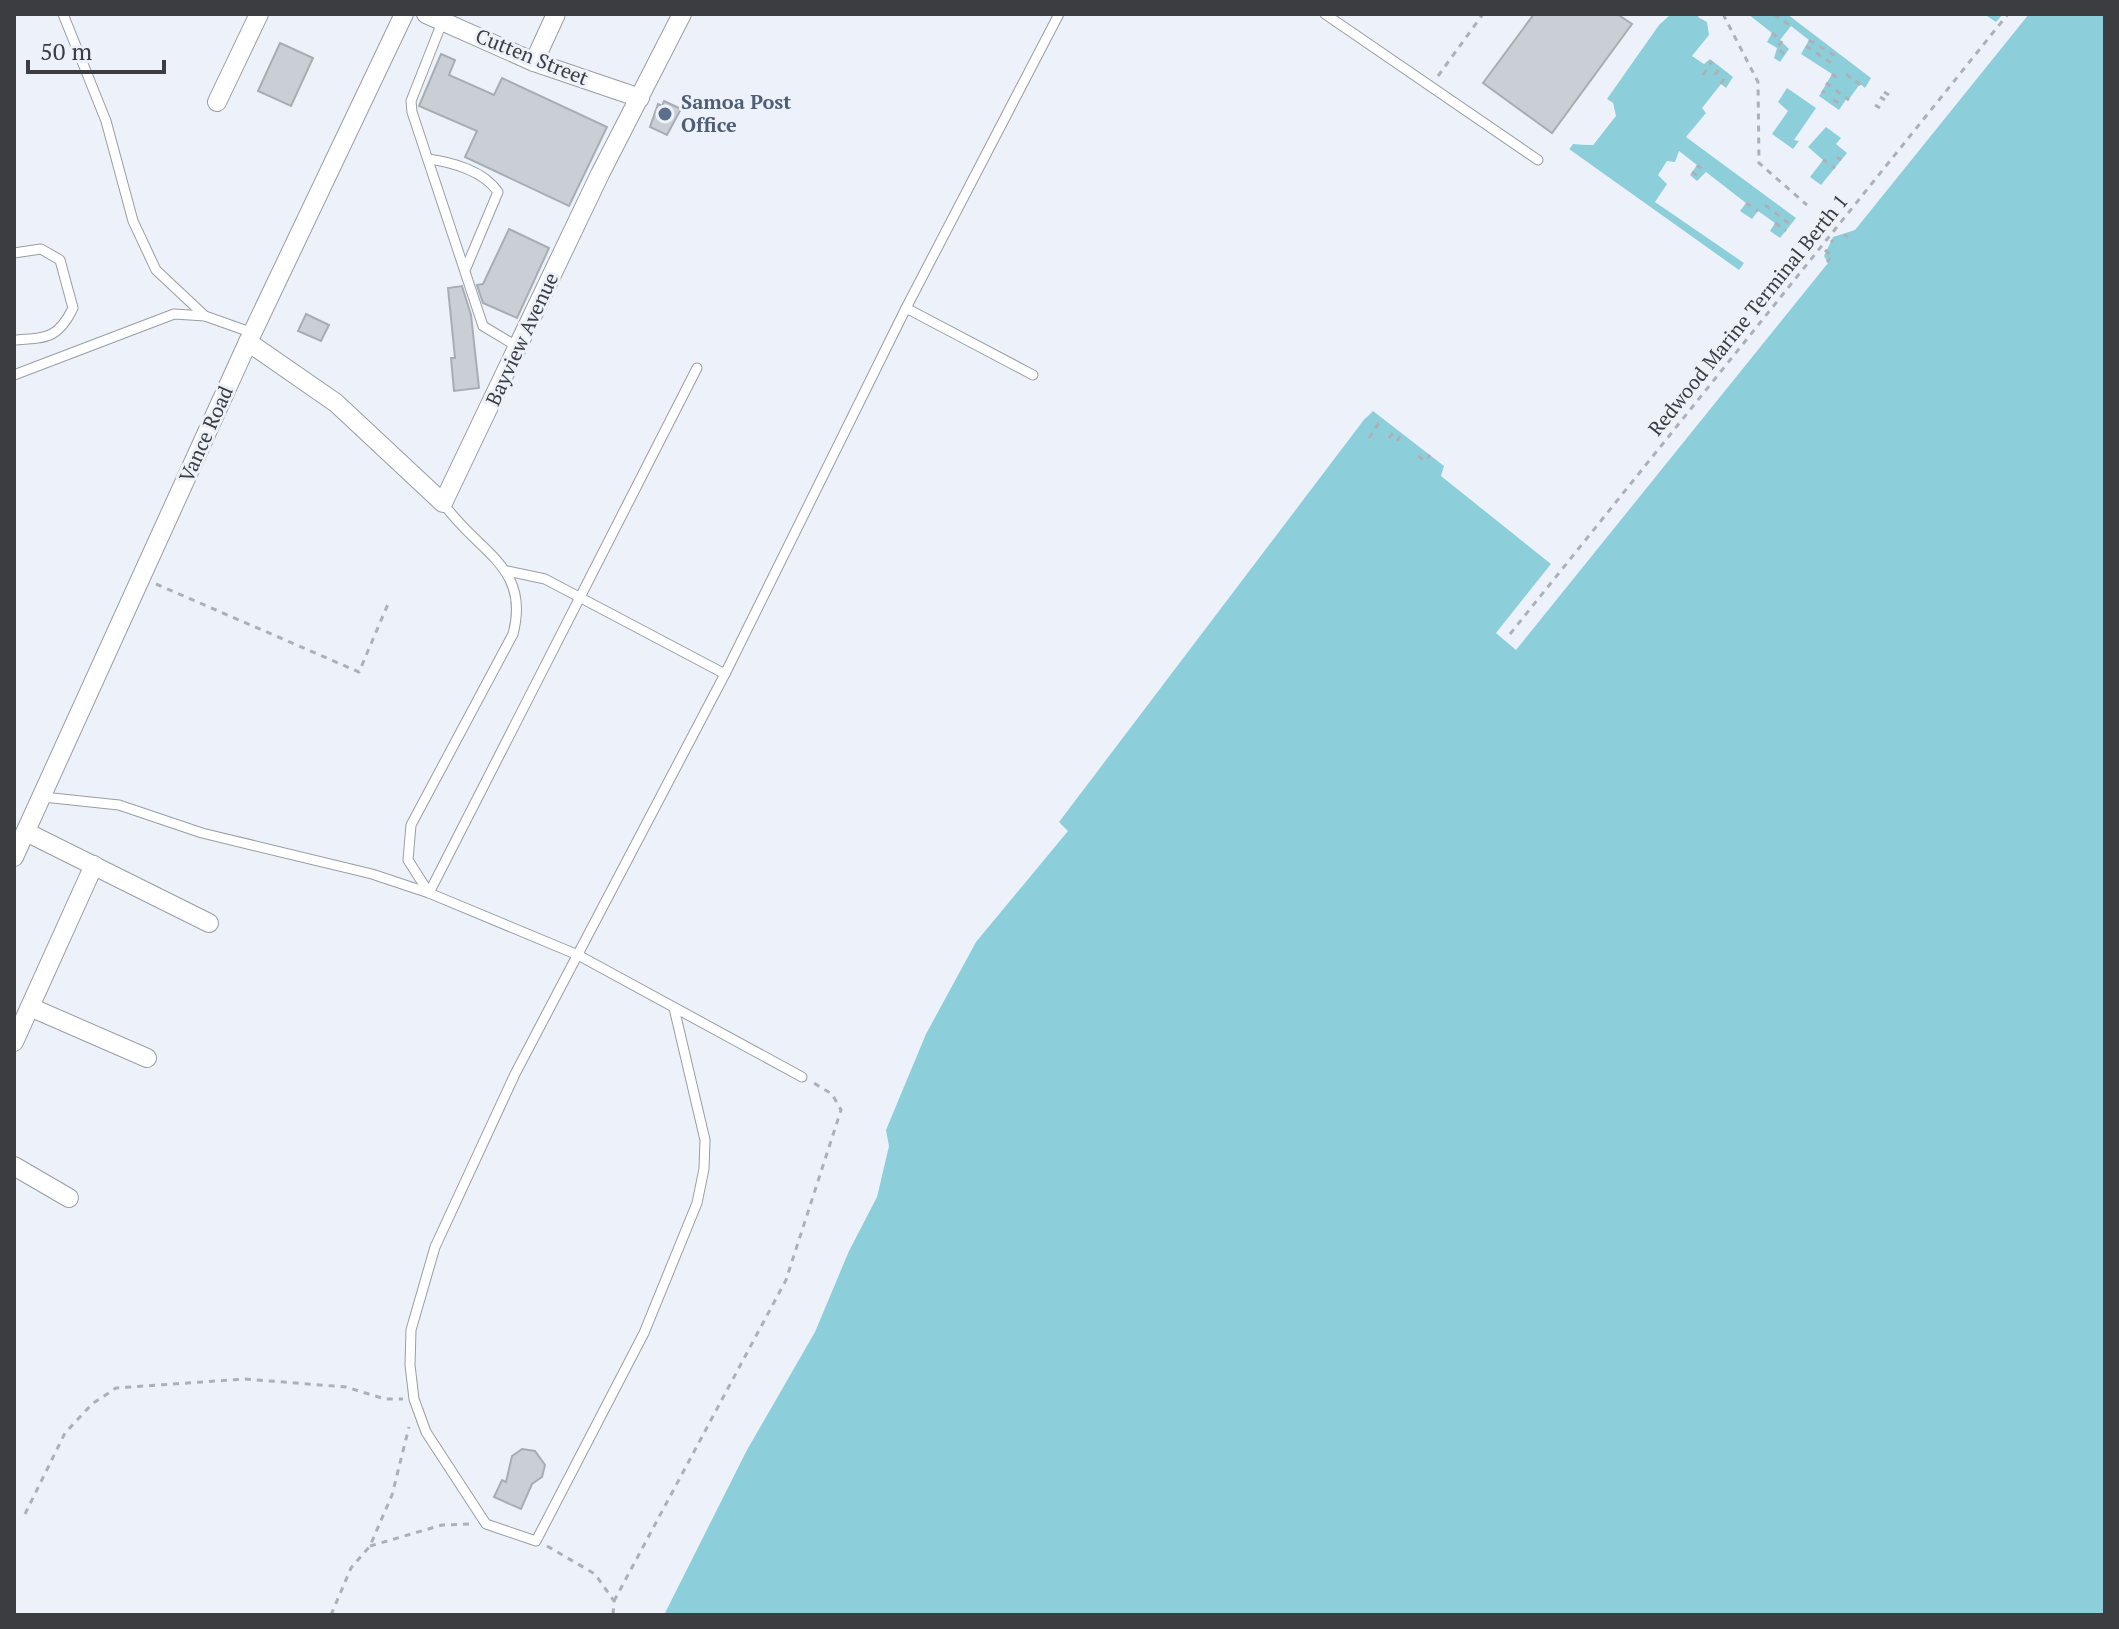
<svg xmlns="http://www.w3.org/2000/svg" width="2119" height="1629" viewBox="0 0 2119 1629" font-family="'PT Serif',serif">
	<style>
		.water { fill: #8ccfdb }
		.pier { fill: #edf2fa; fill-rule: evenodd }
		.building { fill: #cacfd6; stroke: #a8adb4; stroke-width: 2 }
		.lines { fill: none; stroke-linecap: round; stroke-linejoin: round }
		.service-casing { stroke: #999da4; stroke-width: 11 }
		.minor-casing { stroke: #999da4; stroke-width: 20 }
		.path { stroke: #adb1b7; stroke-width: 3; stroke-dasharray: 6 6; stroke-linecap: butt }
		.service { stroke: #fff; stroke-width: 9 }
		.minor { stroke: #fff; stroke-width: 18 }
		.service-dot { fill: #5c6f8a; stroke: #edf2fa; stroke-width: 3 }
		.labels { text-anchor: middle; stroke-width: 6; stroke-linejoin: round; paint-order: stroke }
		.street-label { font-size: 20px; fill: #3b3d40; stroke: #edf2fa }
		.service-label { font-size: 20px; font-weight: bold; fill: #4e5e75; stroke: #edf2fa; text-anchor: start }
	</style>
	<rect width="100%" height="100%" fill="#edf2fa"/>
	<polygon class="water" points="1664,14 2105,14 2105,1615 664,1615 747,1450 815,1332 849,1251 877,1197 889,1146 886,1130 926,1034 976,942 1068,831 1059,822 1573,144 1593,145 1615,116 1613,103 1598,94"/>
	<path class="pier" d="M1659 14H1671L1659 25 1607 99 1613 103 1616 116 1593 145 1573 144 1569 149 1739 270 1744 263 1655 202 1667 184 1658 175 1667 161 1675 162 1679 151 1697 165 1690 175 1697 181 1706 172 1746 203 1740 211 1752 219 1758 211 1775 223 1770 231 1780 238 1796 218 1686 137 1706 113 1702 108 1721 84 1726 88 1733 77 1710 59 1704 64 1692 56 1709 35 1707 22 1698 17 1700 14H1748L1772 33 1767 42 1777 48 1774 58 1780 62 1789 49 1780 40 1791 26 1809 40 1801 54 1832 74 1819 96 1839 110 1847 98 1849 99 1860 84 1865 88 1871 78 1787 14H1984L1996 22 2003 14H2029L1855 230 1833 237 1824 256 1828 263 1516 650 1496 633 1551 564 1441 476 1444 466 1373 411 1366 418 1363 415 1570 141H1591L1611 115 1609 105 1594 95ZM1787 88 1816 108 1794 140 1799 141 1793 149 1772 134 1788 111 1778 102ZM1826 127 1841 138 1836 144 1847 153 1821 185 1810 177 1823 160 1808 147Z"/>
	<g class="building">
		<polygon points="1534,14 1617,14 1632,24 1552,133 1483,83"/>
		<polygon points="280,43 313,58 291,106 258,91"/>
		<polygon points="441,54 455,60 449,75 494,95 502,78 607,127 569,206 465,157 477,131 419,106"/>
		<polygon points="664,101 681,109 667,135 650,127 658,104 662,106"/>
		<polygon points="509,229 549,248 517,318 483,303 477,285 483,284"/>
		<polygon points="462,286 471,315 479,388 454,391 451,358 455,358 448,288"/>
		<polygon points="306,314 329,325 321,341 298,331"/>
		<polygon points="522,1449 535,1451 545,1465 542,1477 532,1484 521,1509 494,1497 502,1480 506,1482 512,1456"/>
	</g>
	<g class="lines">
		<defs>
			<g id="service">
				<polyline points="63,14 106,121 133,221 156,270 205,316"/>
				<polyline points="1325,14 1538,160"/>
				<polyline points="443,20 411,101 412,112 483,326 518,347"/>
				<path d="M428 159C452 162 484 171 498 192L466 268"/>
				<path d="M14 253 41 249 60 260 73 308C58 339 46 338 14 340"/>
				<polyline points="906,308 1033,375"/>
				<polyline points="14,375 174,314 205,316 253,333"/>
				<path d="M443 503C477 552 531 566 513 634L411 825 408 860 429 893 697 368"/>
				<polyline points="507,571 545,579 725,674"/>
				<polyline points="43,797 119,805 202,833 372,874 429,893 578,955 802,1077"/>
				<polyline points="674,1008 705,1140 704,1169 697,1203 644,1333 536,1541 486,1524 426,1432 414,1399 410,1365 411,1330 435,1247 515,1074 725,674 906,308 1059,14"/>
			</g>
			<g id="minor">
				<polyline points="426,14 534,62 640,98"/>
				<polyline points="534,62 556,14"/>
				<polyline points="217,102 259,14"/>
				<polyline points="248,342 336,403 443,503 600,174 682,14"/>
				<polyline points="26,832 209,923"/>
				<polyline points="14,857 248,342 404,14"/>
				<polyline points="30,1007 147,1058"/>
				<polyline points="14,1042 94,865"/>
				<polyline points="14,1166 69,1198"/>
			</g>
		</defs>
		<use href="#service" class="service-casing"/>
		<use href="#minor" class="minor-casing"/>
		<g class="path">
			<polyline points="1723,14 1758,82 1759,163 1807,205"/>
			<polyline points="1774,14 1791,26"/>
			<polyline points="1772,33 1780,40"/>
			<polyline points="1809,40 1837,57"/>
			<polyline points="1782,41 1777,48 1785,55"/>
			<polyline points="1806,46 1833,64"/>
			<polyline points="1832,74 1840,80"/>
			<polyline points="1846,74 1865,88"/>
			<polyline points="1703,75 1712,61"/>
			<polyline points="1715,75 1720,67"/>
			<polyline points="1438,76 1483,14"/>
			<polyline points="1826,83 1849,100"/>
			<polyline points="1721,84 1727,73"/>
			<polyline points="1822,91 1825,93"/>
			<polyline points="1884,92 1889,95"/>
			<polyline points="1880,97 1885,100"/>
			<polyline points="1833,100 1843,105"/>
			<polyline points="1875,105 1880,108"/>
			<polyline points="1837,157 1841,160"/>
			<polyline points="1823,160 1827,162"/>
			<polyline points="1697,165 1706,172"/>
			<polyline points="1832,166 1835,168"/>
			<polyline points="1692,172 1701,178"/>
			<polyline points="1746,203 1758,211"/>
			<polyline points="1765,205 1791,225"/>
			<polyline points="1775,223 1786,231"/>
			<polyline points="1844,235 1848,237"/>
			<polyline points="1831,240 1833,242"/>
			<polyline points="1825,250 1832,256 1827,262"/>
			<polyline points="1369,438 1382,418"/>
			<polyline points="1389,438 1396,429"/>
			<polyline points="1397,441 1402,433"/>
			<polyline points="1418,456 1425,461 1430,455"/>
			<polyline points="156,584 359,672 388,604"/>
			<polyline points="1510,634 2008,14"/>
			<polyline points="25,1514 65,1433 92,1404 116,1388 245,1379 346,1387 385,1399 403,1399"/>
			<polyline points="370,1546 442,1525 471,1524"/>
			<polyline points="547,1546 595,1574 614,1601 613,1615"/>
			<polyline points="614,1601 786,1280 841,1110 832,1094 812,1082"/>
			<polyline points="331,1615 351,1568 370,1546 392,1495 409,1427"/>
		</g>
		<use href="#service" class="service"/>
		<use href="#minor" class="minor"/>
	</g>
	<circle class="service-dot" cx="665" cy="114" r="8"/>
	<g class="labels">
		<g class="street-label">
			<text transform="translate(532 57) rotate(22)" y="7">Cutten Street</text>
			<text transform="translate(1748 315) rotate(-51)" y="7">Redwood Marine Terminal Berth 1</text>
			<text transform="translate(522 339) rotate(-65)" y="7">Bayview Avenue</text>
			<text transform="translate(206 434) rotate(-66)" y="7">Vance Road</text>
		</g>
		<g class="service-label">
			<text x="681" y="109">Samoa Post<tspan x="681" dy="23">Office</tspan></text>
		</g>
	</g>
	<rect width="2119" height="1629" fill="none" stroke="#3b3d40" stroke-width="32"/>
	<path d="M28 60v12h136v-12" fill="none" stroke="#3b3d40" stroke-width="4"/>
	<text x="40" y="60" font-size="24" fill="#3b3d40" stroke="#edf2fa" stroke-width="6" paint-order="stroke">50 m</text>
</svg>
